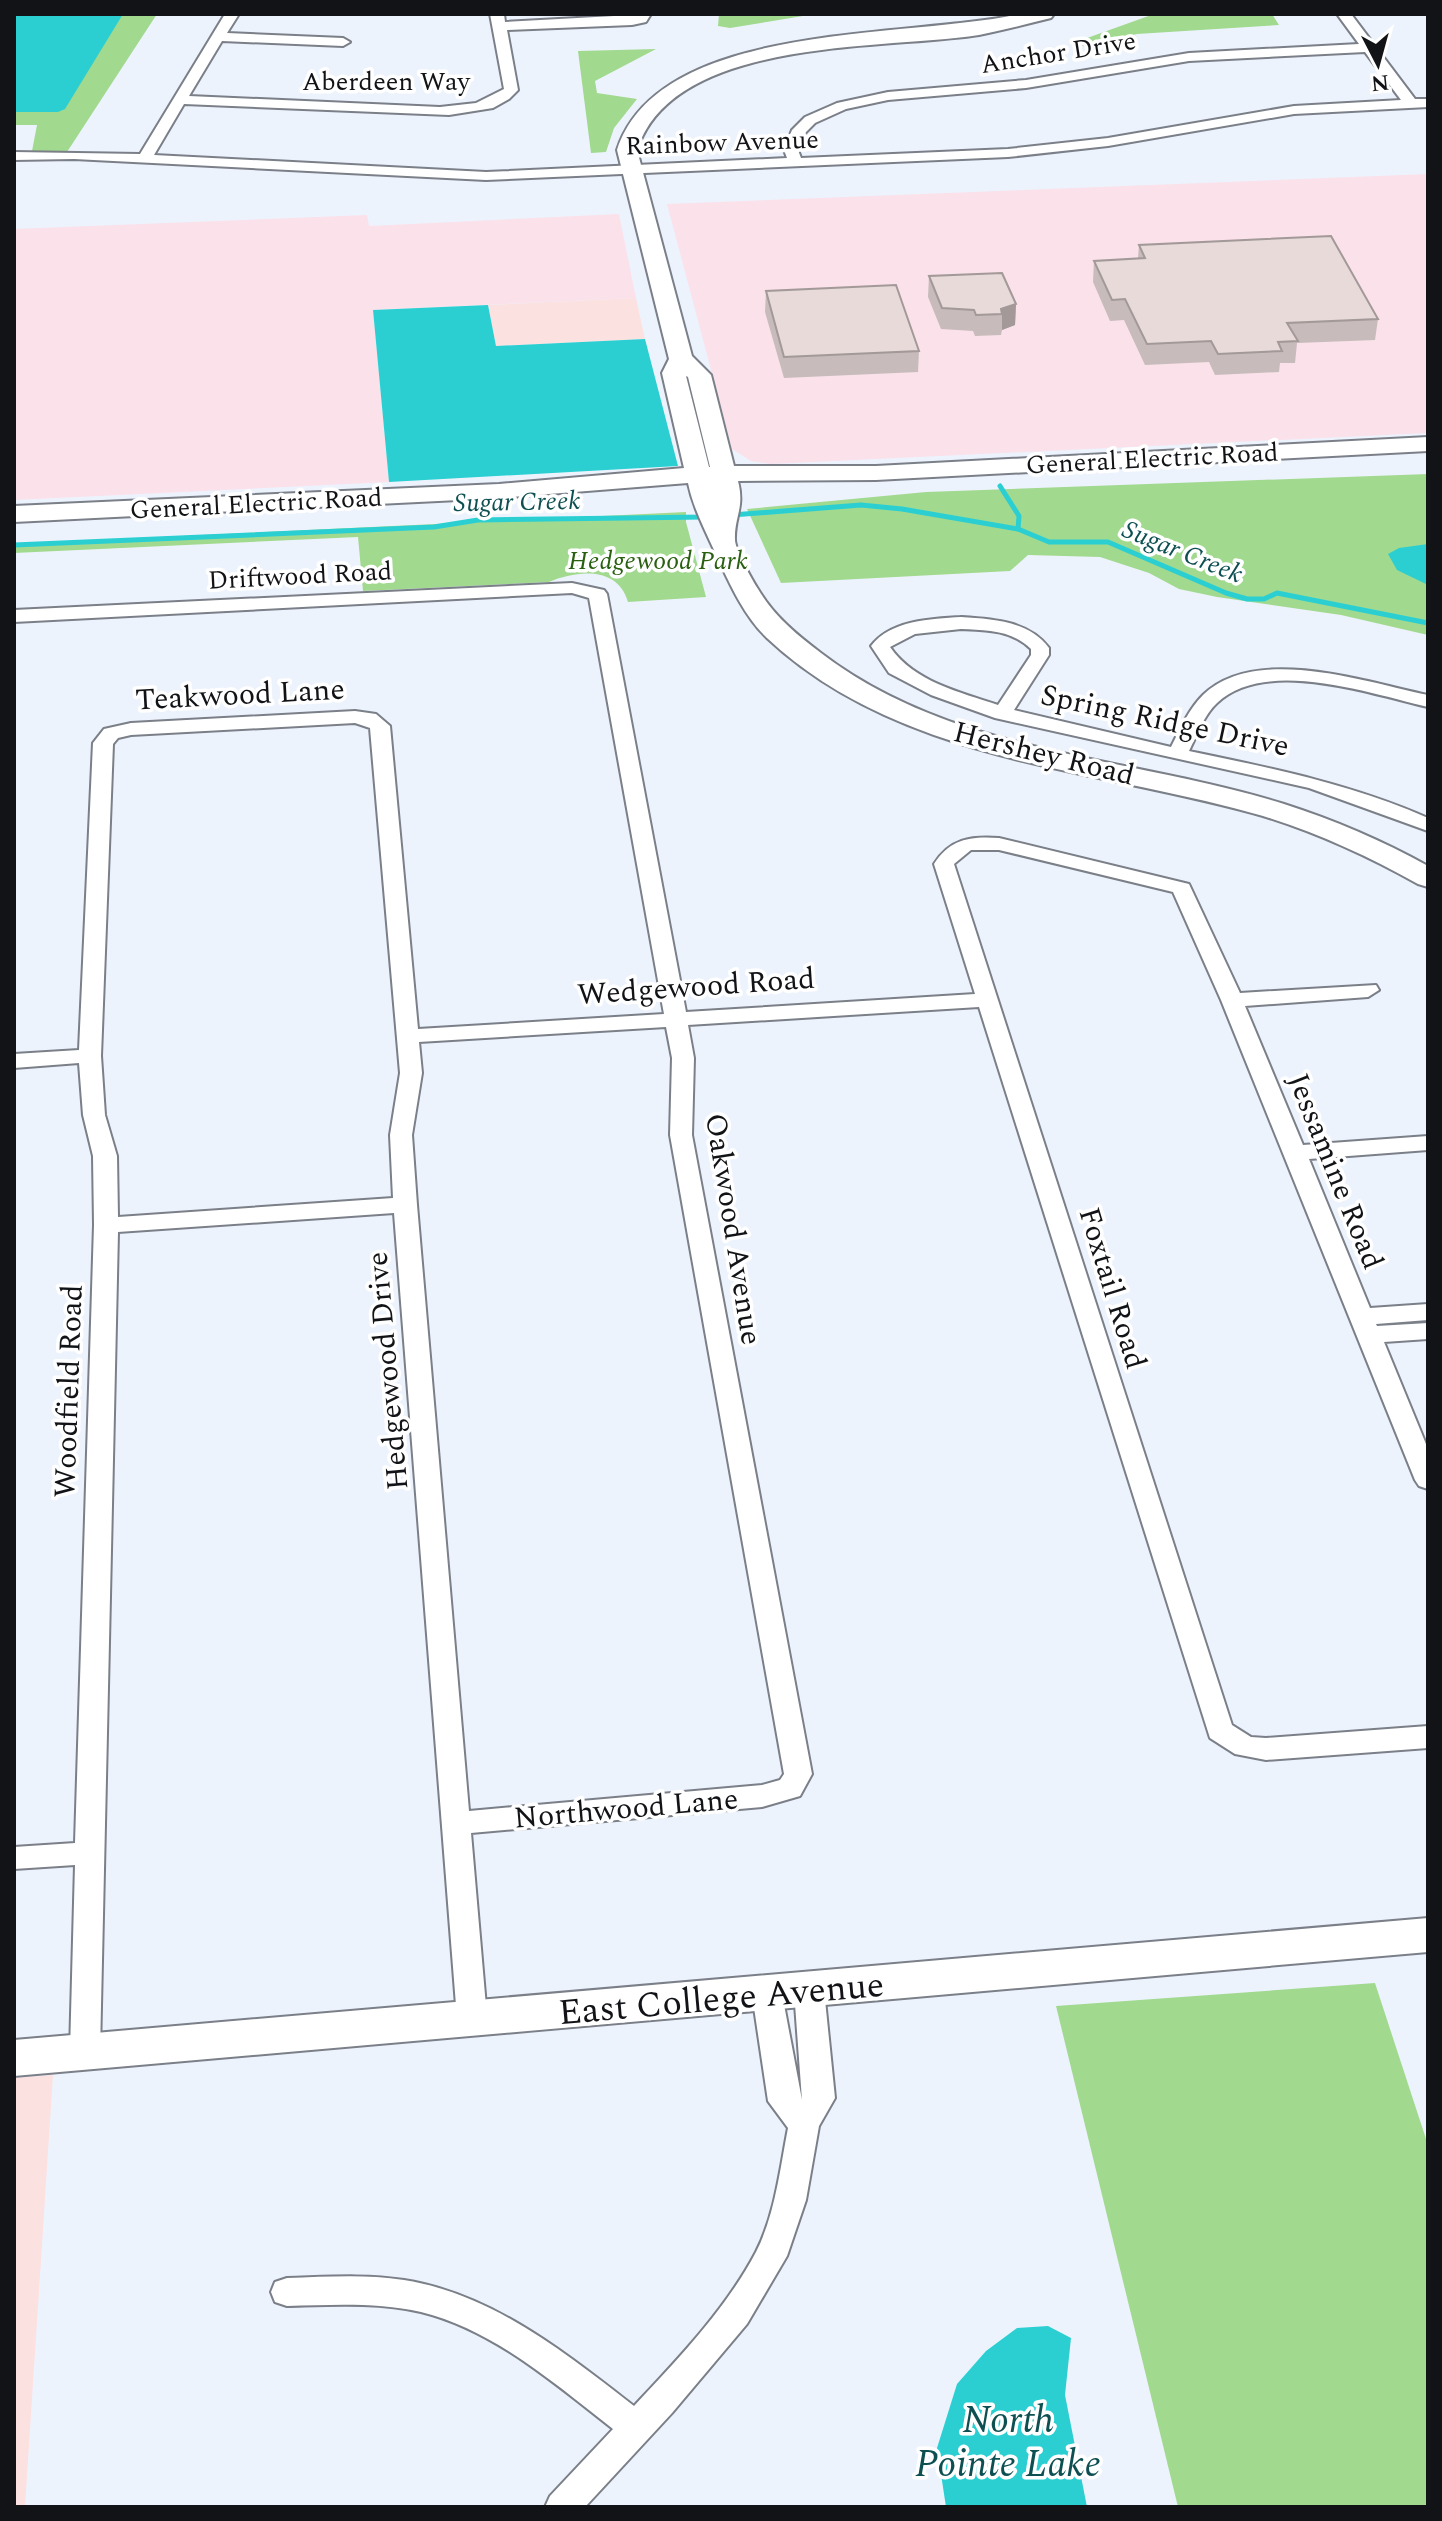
<svg xmlns="http://www.w3.org/2000/svg" width="1442" height="2521" viewBox="0 0 1442 2521" font-family="Spectral,serif">
	<style>
		.commercial { fill: #fae1ea }
		.education { fill: #fce1e1 }
		.green { fill: #a1d98f }
		.water { fill: #2bcfd2 }
		.lines { fill: none; stroke-linecap: round; stroke-linejoin: round }
		.stream { stroke: #2bcfd2; stroke-width: 5 }
		.minor-casing { stroke: #7a7f88; stroke-width: 4 }
		.secondary-casing { stroke: #7a7f88; stroke-width: 4 }
		.minor { fill: #fff; fill-rule: evenodd }
		.secondary { fill: #fff; fill-rule: evenodd }
		.wall { fill: #c7bbbb }
		.shaded-wall { fill: #a29998 }
		.building { fill: #e7dad9; stroke: #a29998; stroke-width: 2 }
		.labels { text-anchor: middle; stroke-width: 7; stroke-linejoin: round; paint-order: stroke }
		.far-street-label { font-size: 26px; fill: #111316; stroke: #fff }
		.far-water-label { font-size: 26px; font-style: italic; fill: #0e5052; stroke: #fff }
		.far-park-label { font-size: 26px; font-style: italic; fill: #296010; stroke: #fff }
		.street-label { font-size: 30px; fill: #111316; stroke: #fff }
		.near-street-label { font-size: 36px; fill: #111316; stroke: #fff }
		.near-water-label { font-size: 38px; font-style: italic; fill: #0e5052; stroke: #fff }
	</style>
	<rect width="100%" height="100%" fill="#edf3fd"/>
	<g class="commercial">
		<polygon points="1428,174 1428,433 771,464 751,461 732,449 667,204"/>
		<polygon points="619,214 636,298 373,310 389,482 14,500 14,229 367,215 369,226"/>
	</g>
	<g class="education">
		<polygon points="636,298 645,339 496,346 488,305"/>
		<polygon points="53,2075 25,2507 14,2507 14,2078"/>
	</g>
	<g class="green">
		<polygon points="14,14 157,14 67,152 32,151 37,125 14,125"/>
		<polygon points="719,14 815,14 730,28 718,26"/>
		<polygon points="1154,14 1272,14 1279,25 1137,34 1085,47 1076,42"/>
		<polygon points="656,49 595,81 597,93 637,99 614,128 606,152 591,153 578,51"/>
		<polygon points="1428,474 1428,635 1341,615 1217,597 1179,589 1149,573 1100,557 1028,555 1010,571 781,583 747,509 926,492"/>
		<path d="M686 512V522L706 597 628 602C618 566 577 570 549 582L363 591 358 537 14 553V544Z"/>
		<polygon points="1375,1983 1428,2145 1428,2507 1178,2507 1056,2006"/>
	</g>
	<g class="water">
		<polygon points="14,14 123,14 65,109 58,112 14,112"/>
		<polygon points="488,305 496,346 645,339 678,466 389,482 373,310"/>
		<polygon points="1428,544 1428,585 1397,570 1388,554 1399,548"/>
		<polygon points="1048,2326 1071,2338 1065,2395 1087,2507 946,2507 937,2448 957,2384 986,2351 1017,2328"/>
	</g>
	<g class="lines">
		<g class="stream">
			<polyline points="1000,486 1019,516 1018,529"/>
			<polyline points="732,515 861,505 902,509 1018,529 1049,542 1108,542 1226,593 1247,599 1264,599 1277,593 1428,623"/>
			<polyline points="14,545 434,527 478,520 705,517"/>
		</g>
		<defs>
			<g id="minor">
				<path d="M225 14H239L227 33 343 38 350 42 343 46 222 41 189 96 440 107 476 103 504 89 490 14H504L505 22 651 14 646 22 632 25 507 30 518 90 509 99 493 108 449 115 184 104 154 155 486 172 787 158 784 150 792 130 805 117 837 103 888 92 1026 80 1189 53 1359 44 1337 14H1351L1415 99H1428V107L1294 114 1108 146 1008 157 486 180 74 159 14 160V152L140 154ZM1365 52 1401 100 1294 106 1108 138 1008 149 801 158 798 150 806 132 815 123 846 109 888 100 1026 88 1189 61Z"/>
				<path d="M572 583 604 590 607 594 686 1012 975 994 934 864C950 839 970 836 999 838L1189 884 1240 993 1376 985 1379 990 1368 997 1245 1006 1303 1145 1428 1136V1150L1309 1159 1370 1308 1428 1304V1320L1376 1324 1377 1326 1428 1323V1339L1384 1342 1428 1449V1489L1419 1486 1415 1480 1221 1000 1173 892 999 850H971L954 864 1232 1725 1251 1737 1266 1738 1428 1726V1748L1266 1760 1235 1754 1210 1738 979 1007 688 1025 694 1058 692 1135 812 1774 800 1796 762 1807 471 1833 487 2018 483 2027 472 2030 461 2027 457 2018 394 1213 118 1232 100 2052 96 2061 85 2065 74 2061 70 2052 75 1865 14 1869V1847L75 1843 94 1225 93 1156 83 1115 79 1063 14 1068V1054L79 1050 93 743 104 729 131 723 355 711 376 714 390 726 418 1029 664 1014 589 598 572 593 14 622V610ZM355 723 370 728 400 1073 390 1135 393 1198 118 1217 117 1156 105 1115 101 1056 113 744 118 738 131 735ZM666 1027 672 1058 670 1135 784 1774 780 1780 762 1785 469 1811 417 1205 412 1135 422 1073 419 1042Z"/>
				<path d="M961 617C993 619 1029 621 1049 648V655L1014 710 1171 747C1180 729 1189 709 1203 695 1255 644 1366 682 1428 695V707C1371 694 1265 657 1217 703 1204 715 1197 735 1189 751 1271 768 1351 784 1428 818V831L1309 788 995 718 931 695 889 673 871 646C891 620 930 619 961 617ZM961 629C986 630 1012 630 1031 649V655L998 705C960 692 914 682 890 647L915 634Z"/>
				<path d="M809 1978 820 1981 824 1990 835 2098 819 2126 806 2200 787 2256 747 2324 672 2413 585 2507H545L550 2496 613 2429C555 2384 494 2330 421 2312 377 2302 331 2305 287 2306L275 2302 271 2292 275 2282 287 2278C326 2277 365 2274 404 2280 493 2294 565 2353 634 2406 678 2359 726 2309 756 2252 775 2215 780 2169 788 2128L768 2101 752 1994 756 1985 767 1982 778 1985 782 1994 802 2100 794 1990 798 1981Z"/>
			</g>
			<g id="secondary">
				<path d="M1019 14H1054L1051 18C1027 24 1003 30 979 35 885 50 673 36 637 150L692 356 711 375 734 466H876L1428 437V451L876 480 738 481C745 508 734 517 735 540 735 549 752 580 758 589 774 616 796 634 821 653 954 755 1130 756 1284 804 1334 820 1381 840 1428 866V887L1418 884C1368 856 1318 833 1263 816 1097 768 900 763 767 638 743 615 728 580 714 550 704 528 693 507 688 483L499 498 14 522V506L499 484 684 468 662 373 669 359 617 150C659 20 909 39 1019 14ZM686 376 688 377 710 467H709Z"/>
				<polygon points="1428,1918 1428,1952 14,2076 14,2040"/>
			</g>
		</defs>
		<use href="#minor" class="minor-casing"/>
		<use href="#secondary" class="secondary-casing"/>
		<use href="#minor" class="minor"/>
		<use href="#secondary" class="secondary"/>
	</g>
	<g class="wall">
		<polygon points="1139,245 1378,319 1375,340 1297,343 1295,363 1280,363 1279,372 1215,375 1209,362 1145,365 1124,320 1110,321 1093,282 1094,261 1138,259"/>
		<polygon points="929,276 1016,304 1015,325 1002,330 1001,335 975,336 973,331 941,329 928,297"/>
		<polygon points="766,291 919,351 918,372 784,378 765,312"/>
	</g>
	<polygon class="shaded-wall" points="1016,304 1015,325 1002,330 1002,314 1001,309"/>
	<g class="building">
		<polygon points="1331,236 1378,319 1287,323 1298,341 1278,342 1282,351 1218,354 1211,341 1147,344 1125,299 1112,300 1094,261 1145,258 1139,245"/>
		<polygon points="1002,273 1016,304 1001,309 1002,314 976,315 974,310 942,308 929,276"/>
		<polygon points="896,285 919,351 784,357 766,291"/>
	</g>
	<g class="labels">
		<g class="far-street-label">
			<text transform="translate(1058 52) rotate(-9)" y="9">Anchor Drive</text>
			<text x="386" y="90">Aberdeen Way</text>
			<text transform="translate(722 142) rotate(-2)" y="9">Rainbow Avenue</text>
			<text transform="translate(1152 458) rotate(-3)" y="9">General Electric Road</text>
			<text transform="translate(256 503) rotate(-3)" y="9">General Electric Road</text>
			<text transform="translate(300 575) rotate(-3)" y="9">Driftwood Road</text>
		</g>
		<g class="far-water-label">
			<text transform="translate(517 501) rotate(-1)" y="9">Sugar Creek</text>
			<text transform="translate(1183 551) rotate(22)" y="9">Sugar Creek</text>
		</g>
		<g class="far-park-label">
			<text x="658" y="569">Hedgewood Park</text>
		</g>
		<g class="street-label">
			<text transform="translate(240 694) rotate(-3)" y="10">Teakwood Lane</text>
			<text transform="translate(1165 720) rotate(12)" y="10">Spring Ridge Drive</text>
			<text transform="translate(1044 753) rotate(14)" y="10">Hershey Road</text>
			<text transform="translate(696 986) rotate(-4)" y="10">Wedgewood Road</text>
			<text transform="translate(1336 1171) rotate(68)" y="10">Jessamine Road</text>
			<text transform="translate(734 1229) rotate(81)" y="10">Oakwood Avenue</text>
			<text transform="translate(1113 1288) rotate(73)" y="10">Foxtail Road</text>
			<text transform="translate(387 1371) rotate(-95)" y="10">Hedgewood Drive</text>
			<text transform="translate(68 1391) rotate(-88)" y="10">Woodfield Road</text>
			<text transform="translate(626 1808) rotate(-5)" y="10">Northwood Lane</text>
		</g>
		<g class="near-street-label">
			<text transform="translate(721 1997) rotate(-5)" y="13">East College Avenue</text>
		</g>
		<g class="near-water-label">
			<text x="1008" y="2432">North<tspan x="1008" dy="44">Pointe Lake</tspan></text>
		</g>
	</g>
	<rect width="1442" height="2521" fill="none" stroke="#111316" stroke-width="32"/>
	<g transform="translate(1378 64) rotate(174)" stroke="#ffffff" stroke-width="6" paint-order="stroke">
	<path d="M0-6L14 30L0 20L-14 30Z" fill="#111316"/>
	<text y="-12" font-size="22" font-weight="bold" text-anchor="middle" fill="#111316">N</text>
	</g>
</svg>
